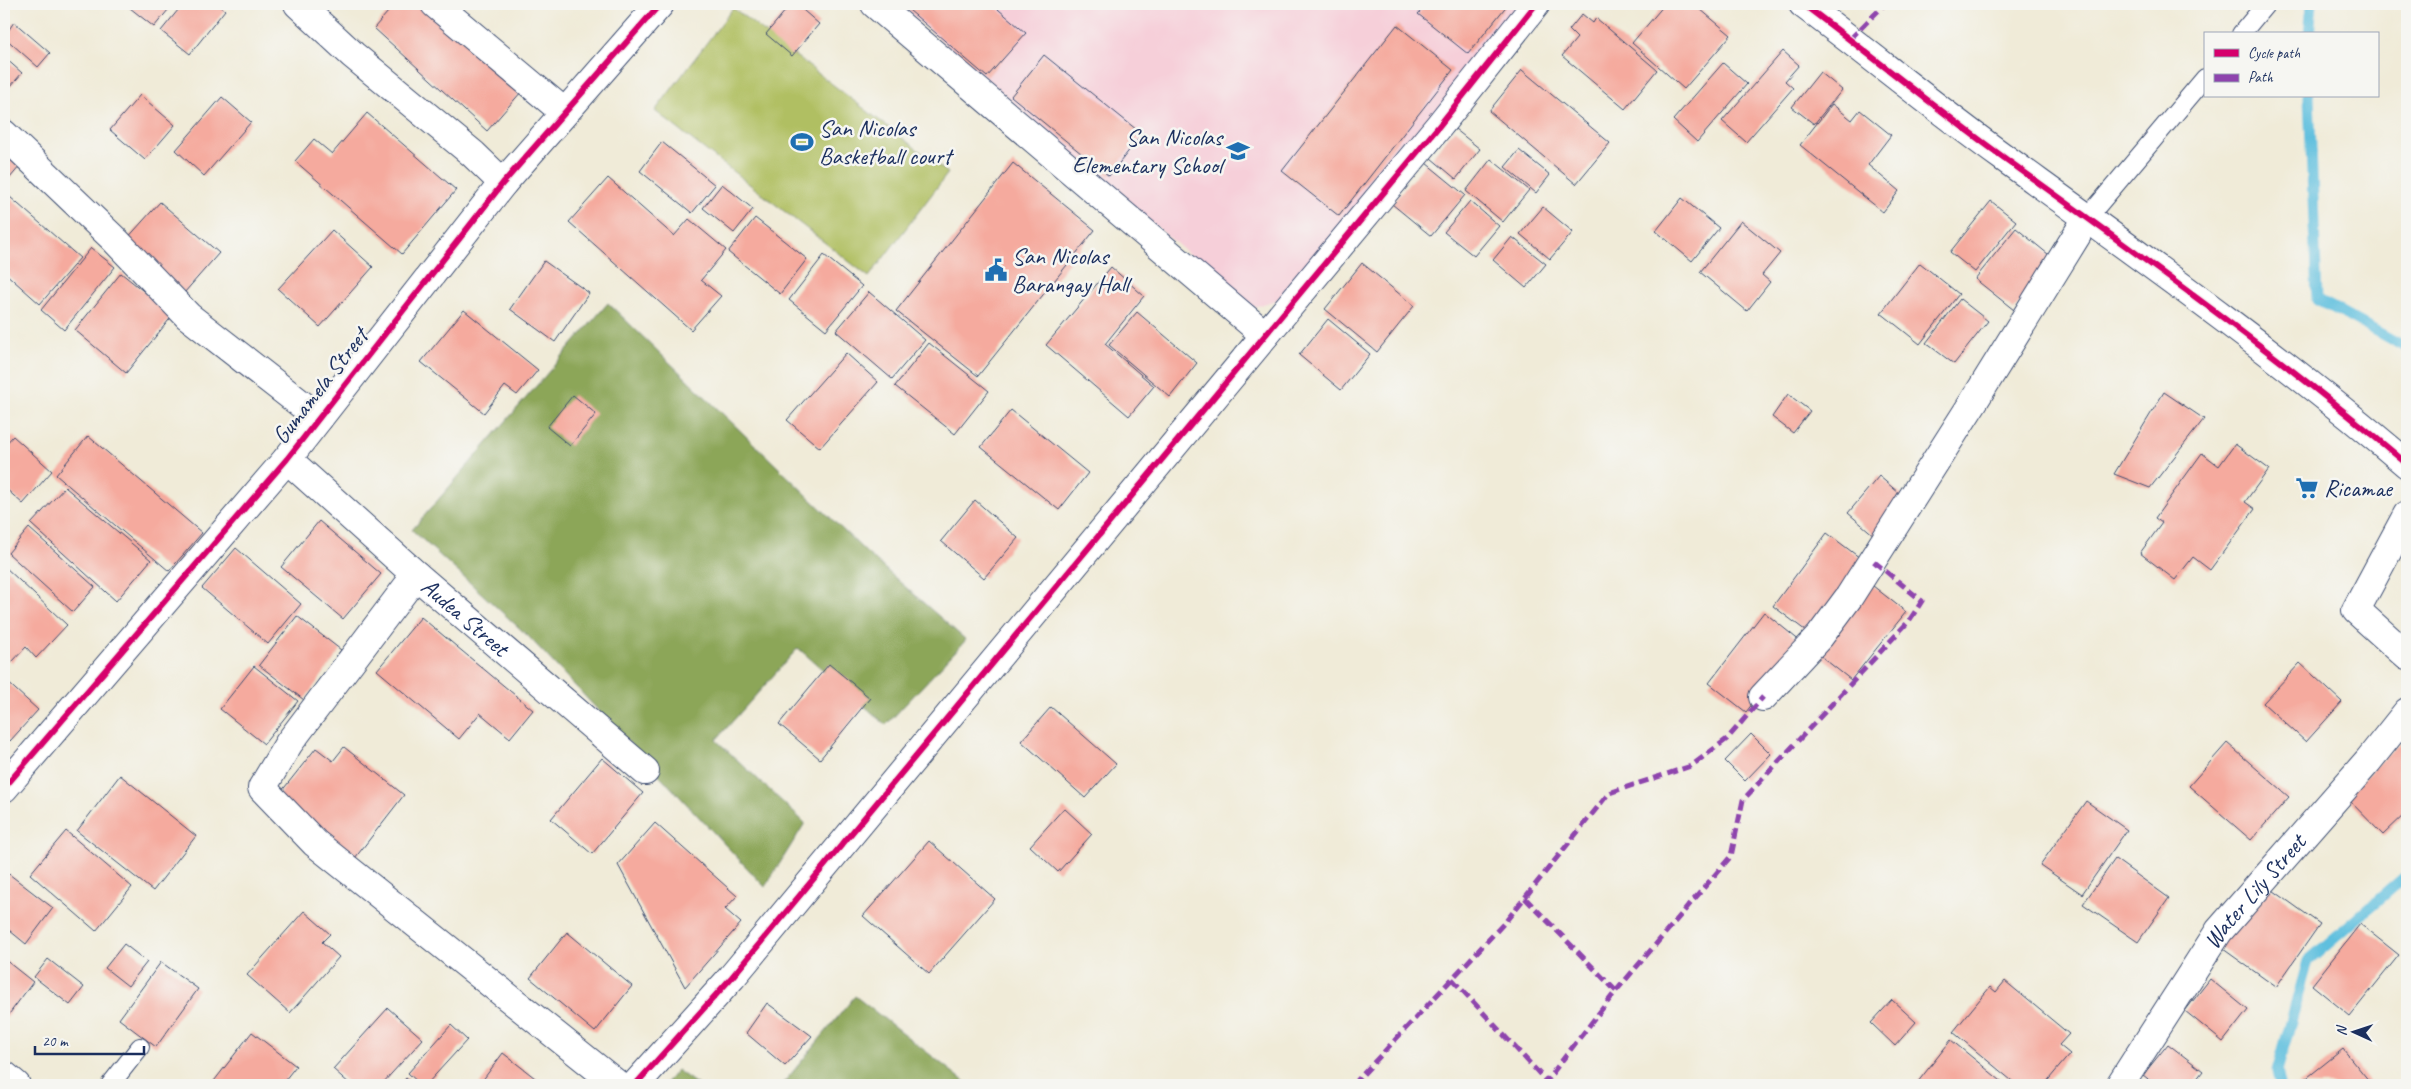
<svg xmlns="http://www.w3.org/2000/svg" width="2411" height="1089" viewBox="0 0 2411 1089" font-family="Caveat,sans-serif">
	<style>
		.built { fill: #f6cfd9 }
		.green { fill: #b0bf62; stroke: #667760 }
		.forest { fill: #8ca658; stroke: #546a5b }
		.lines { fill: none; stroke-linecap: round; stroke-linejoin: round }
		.stream { stroke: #5fbfde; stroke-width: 11 }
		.building { fill: #f5aa9e }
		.lane-casing { stroke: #3b4b70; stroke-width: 20 }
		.street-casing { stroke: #3b4b70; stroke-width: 30 }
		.lane { stroke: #fff; stroke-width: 18 }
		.street { stroke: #fff; stroke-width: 28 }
		.quiet { stroke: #8e44ad; stroke-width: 5; stroke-dasharray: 10 5; stroke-linecap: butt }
		.cycleway-casing { stroke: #f6f6f2; stroke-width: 9 }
		.cycleway { stroke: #d6006c; stroke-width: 6 }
		.labels { text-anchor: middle; stroke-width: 5; stroke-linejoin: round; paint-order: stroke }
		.poi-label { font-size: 24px; fill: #1b2f5e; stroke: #f6f6f2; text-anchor: start }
		.street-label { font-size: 24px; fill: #1b2f5e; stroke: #f6f6f2 }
	</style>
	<rect width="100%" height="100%" fill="#f6f6f2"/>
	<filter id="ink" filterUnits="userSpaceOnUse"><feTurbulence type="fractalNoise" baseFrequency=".02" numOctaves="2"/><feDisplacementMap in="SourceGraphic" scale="10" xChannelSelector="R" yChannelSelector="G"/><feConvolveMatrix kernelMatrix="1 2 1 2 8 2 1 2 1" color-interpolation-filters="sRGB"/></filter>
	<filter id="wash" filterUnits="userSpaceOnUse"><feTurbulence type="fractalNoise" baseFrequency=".0096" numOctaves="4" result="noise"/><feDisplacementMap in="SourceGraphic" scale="20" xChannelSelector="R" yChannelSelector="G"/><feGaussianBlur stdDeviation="1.12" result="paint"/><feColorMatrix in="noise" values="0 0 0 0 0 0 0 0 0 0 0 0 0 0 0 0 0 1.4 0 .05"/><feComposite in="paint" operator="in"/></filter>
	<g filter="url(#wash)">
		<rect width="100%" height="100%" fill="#f0ebd8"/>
		<polygon class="built" points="899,4 1528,4 1285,297 1251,308"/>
		<polygon class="green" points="733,8 948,173 869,277 655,111"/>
		<g class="forest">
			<polygon points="608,303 868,554 966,640 886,725 798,648 716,740 805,823 765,887 528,636 412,530"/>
			<polygon points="855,996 969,1085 782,1085"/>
			<polygon points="677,1070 698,1085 664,1085"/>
		</g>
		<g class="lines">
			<g class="stream">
				<polyline points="2309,34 2312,4"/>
				<polyline points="2309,96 2317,299 2407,348"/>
				<polyline points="2280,1085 2277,1071 2308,961 2407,875"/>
			</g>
		</g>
		<g id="blocks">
			<g class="building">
				<polygon points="125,4 173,4 154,27"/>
				<polygon points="183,4 218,4 225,10 190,54 161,31"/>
				<polygon points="395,4 425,4 522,91 487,131 374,28"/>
				<polygon points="791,4 796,4 819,24 792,56 766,34"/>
				<polygon points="902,4 992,4 1026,33 987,77"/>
				<polygon points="1427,4 1508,4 1468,54 1418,14"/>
				<polygon points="1665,4 1694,4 1731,35 1684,89 1632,43"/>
				<polygon points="1582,14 1593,23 1596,18 1657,70 1625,109 1562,56 1577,38 1569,30"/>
				<polygon points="14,22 50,53 38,67 4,37"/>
				<polygon points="1397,25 1453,70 1339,216 1282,171"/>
				<polygon points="1783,51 1799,65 1785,81 1793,88 1746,142 1722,121"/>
				<polygon points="1044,55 1142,134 1109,176 1011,96"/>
				<polygon points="4,57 22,73 4,94"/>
				<polygon points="1723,63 1747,84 1697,142 1673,120"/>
				<polygon points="1522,70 1610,143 1576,184 1489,111"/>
				<polygon points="1820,72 1842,90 1814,124 1792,107"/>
				<polygon points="140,95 175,125 145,160 110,130"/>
				<polygon points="222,97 251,122 204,176 176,150"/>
				<polygon points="1832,104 1852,120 1860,110 1891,135 1868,165 1899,191 1883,212 1800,145"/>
				<polygon points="367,113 456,190 402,254 295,161 314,139 332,154"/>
				<polygon points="1455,129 1480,149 1456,179 1431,158"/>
				<polygon points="662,142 715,185 692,213 640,171"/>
				<polygon points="1519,150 1550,175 1536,193 1505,167"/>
				<polygon points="4,152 20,166 4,185"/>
				<polygon points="1491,159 1529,190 1503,222 1466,191"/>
				<polygon points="1013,163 1095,230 978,376 896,311"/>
				<polygon points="1426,163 1465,195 1431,236 1392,204"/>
				<polygon points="608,178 674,236 689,219 726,250 701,280 721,296 691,330 569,222"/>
				<polygon points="722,184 753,209 734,233 703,208"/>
				<polygon points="10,197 80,258 40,304 4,272 4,205"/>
				<polygon points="1682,198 1719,228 1692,261 1656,231"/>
				<polygon points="1470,201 1499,226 1474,256 1444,232"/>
				<polygon points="1991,201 2016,221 1975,272 1950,252"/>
				<polygon points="160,202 219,253 184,293 125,241"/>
				<polygon points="1543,207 1573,232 1550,259 1520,234"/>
				<polygon points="755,218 807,259 780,294 728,252"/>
				<polygon points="1741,221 1780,253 1762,275 1770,282 1747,311 1700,272"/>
				<polygon points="2016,228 2054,259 2014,310 1975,279"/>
				<polygon points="332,230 373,267 320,327 278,289"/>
				<polygon points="1512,237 1546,264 1526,288 1493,260"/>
				<polygon points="91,248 115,267 64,330 41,310"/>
				<polygon points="824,255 862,286 826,330 789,300"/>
				<polygon points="544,261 589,293 555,342 510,309"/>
				<polygon points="1362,263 1414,306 1377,352 1325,309"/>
				<polygon points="1920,263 1959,294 1920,344 1881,313"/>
				<polygon points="1111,267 1144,296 1105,344 1154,386 1129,416 1046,345"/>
				<polygon points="121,273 173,315 126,373 75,330"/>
				<polygon points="869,292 925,340 892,379 836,331"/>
				<polygon points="1960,299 1988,321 1954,364 1926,343"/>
				<polygon points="464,310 538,370 517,395 505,386 484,413 421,362"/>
				<polygon points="1137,312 1197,363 1170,397 1109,345"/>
				<polygon points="1328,319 1370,354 1341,390 1299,355"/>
				<polygon points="929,343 989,391 955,434 895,386"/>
				<polygon points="846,353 878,382 820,448 787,420"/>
				<polygon points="2164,392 2204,419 2150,488 2114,474"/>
				<polygon points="1788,394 1810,411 1793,433 1772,417"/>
				<polygon points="573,395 596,414 570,446 547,427"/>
				<polygon points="1011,410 1088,473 1059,510 981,447"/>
				<polygon points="13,436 52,471 23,504 4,487 4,446"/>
				<polygon points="88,436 202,533 169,571 56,475"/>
				<polygon points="2235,444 2269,469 2245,502 2255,509 2210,570 2193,557 2175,580 2140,553 2162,523 2155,518 2202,453 2219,466"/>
				<polygon points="1879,476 1906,499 1875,536 1848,513"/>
				<polygon points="65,487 151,560 116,601 31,524"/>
				<polygon points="975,500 1018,538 984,578 941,541"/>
				<polygon points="319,521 381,574 343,619 281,567"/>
				<polygon points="29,528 95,587 73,612 8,553"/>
				<polygon points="1827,533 1868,564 1814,637 1773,606"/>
				<polygon points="236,548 301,604 268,644 202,588"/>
				<polygon points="4,566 67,625 36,658 26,647 12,662 4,654"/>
				<polygon points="1868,582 1906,612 1851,680 1813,650"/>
				<polygon points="1764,612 1801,642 1746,712 1709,683"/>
				<polygon points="297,616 341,650 304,700 259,665"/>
				<polygon points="421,617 533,710 510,738 480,713 459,739 377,670"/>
				<polygon points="2300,663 2342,702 2306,742 2263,703"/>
				<polygon points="829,664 870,698 820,759 779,724"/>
				<polygon points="254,666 298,701 264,744 220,709"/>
				<polygon points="4,679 38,710 10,741 4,735"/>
				<polygon points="1051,707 1116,764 1085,798 1021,741"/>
				<polygon points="1751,734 1771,754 1745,781 1725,761"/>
				<polygon points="2407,737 2407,812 2383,835 2345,796"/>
				<polygon points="2227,743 2289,797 2251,840 2189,786"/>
				<polygon points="344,747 404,795 355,858 277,797 316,748 333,761"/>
				<polygon points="602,758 643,793 592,854 551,819"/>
				<polygon points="120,775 196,836 153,891 77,831"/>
				<polygon points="2086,801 2127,830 2082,894 2040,865"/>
				<polygon points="1064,808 1092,834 1058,872 1030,846"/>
				<polygon points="655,823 737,896 725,909 741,923 685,987 618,865"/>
				<polygon points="66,831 132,887 96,931 30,874"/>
				<polygon points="929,841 995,899 929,974 863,916"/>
				<polygon points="2115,859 2169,898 2138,942 2083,904"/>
				<polygon points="9,874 53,908 26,944 4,926 4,881"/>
				<polygon points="2263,883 2320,924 2276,987 2219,946"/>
				<polygon points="304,911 330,934 322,942 339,957 290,1013 247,975"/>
				<polygon points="2360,924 2399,955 2350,1016 2312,985"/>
				<polygon points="567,932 632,986 595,1032 530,978"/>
				<polygon points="124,944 147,962 128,986 105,968"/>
				<polygon points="4,959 33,982 4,1021"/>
				<polygon points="48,959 84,987 70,1005 34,977"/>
				<polygon points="161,962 198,989 156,1047 119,1019"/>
				<polygon points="2210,979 2248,1010 2223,1042 2185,1011"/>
				<polygon points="2005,981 2069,1034 2059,1045 2070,1054 2044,1085 2017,1085 1953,1032 1990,987 1996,992"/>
				<polygon points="1892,1000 1916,1022 1895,1046 1871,1023"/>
				<polygon points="767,1003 812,1036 785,1066 746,1033"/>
				<polygon points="388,1008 423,1039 381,1085 351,1085 333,1069"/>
				<polygon points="451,1025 467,1040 426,1085 421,1085 408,1073"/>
				<polygon points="252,1032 296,1066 281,1085 211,1085"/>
				<polygon points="1951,1040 2006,1085 1919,1085 1917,1083"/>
				<polygon points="2168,1044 2203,1071 2192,1085 2156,1085 2143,1075"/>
				<polygon points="2343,1049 2370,1082 2366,1085 2298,1085"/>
				<polygon points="503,1053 544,1085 479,1085"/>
				<polygon points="406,1078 414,1085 399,1085"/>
			</g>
		</g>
	</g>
	<g filter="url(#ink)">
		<use href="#blocks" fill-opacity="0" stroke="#3b4b70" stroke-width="1"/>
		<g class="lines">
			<defs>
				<g id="lane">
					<polyline points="2241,34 2266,4"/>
					<polyline points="2088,217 2205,78"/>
					<polyline points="110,1085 140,1047"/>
				</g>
				<g id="street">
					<polyline points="298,4 353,55 473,154 503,183"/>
					<polyline points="435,4 564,112"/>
					<polyline points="875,4 1265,335"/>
					<path d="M1803 4C1870 54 1935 108 2003 157 2140 256 2278 354 2407 464"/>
					<polyline points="4,134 116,241 188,316 319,418"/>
					<path id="s1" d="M287 459 416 575 645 771"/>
					<polyline points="2407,515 2356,610 2407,656"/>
					<polyline points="416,575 289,743 262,788 315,843 618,1085"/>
					<polyline points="1763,697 1820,636 1849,597 1974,401 2088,217"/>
					<polyline points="4,788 287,459 503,183 660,4"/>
					<polyline points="4,1075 16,1085"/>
					<polyline points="635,1085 732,977 1439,126 1536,4"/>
					<path id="s2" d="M2120 1085 2219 931 2368 761 2407 712"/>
				</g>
			</defs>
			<use href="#lane" class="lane-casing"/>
			<use href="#street" class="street-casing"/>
			<use href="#lane" class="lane"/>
			<use href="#street" class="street"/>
			<g class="quiet">
				<polyline points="1850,39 1885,4"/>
				<polyline points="1525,898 1616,991 1547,1080"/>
				<polyline points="1452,979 1548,1083"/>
				<polyline points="1616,991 1731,856 1743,800 1909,621 1922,601 1872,560"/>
				<polyline points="1353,1085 1506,921 1609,793 1691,766 1727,739 1763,697"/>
			</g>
			<defs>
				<g id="cycleway">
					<path d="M1803 4C1870 54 1935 108 2003 157 2140 256 2278 354 2407 464"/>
					<polyline points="4,788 287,459 503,183 660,4"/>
					<polyline points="635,1085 732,977 1439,126 1536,4"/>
				</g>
			</defs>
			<use href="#cycleway" class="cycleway-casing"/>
			<use href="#cycleway" class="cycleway"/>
		</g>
	</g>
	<defs>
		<symbol id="stadium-bare" viewBox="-9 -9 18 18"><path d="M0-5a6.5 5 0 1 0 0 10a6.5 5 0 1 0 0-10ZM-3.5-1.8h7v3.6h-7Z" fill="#1f6fb2" stroke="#f6f6f2" stroke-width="2.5" paint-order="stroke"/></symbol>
		<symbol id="school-bare" viewBox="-9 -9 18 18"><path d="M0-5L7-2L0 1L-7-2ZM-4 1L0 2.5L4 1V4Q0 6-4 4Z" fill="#1f6fb2" stroke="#f6f6f2" stroke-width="2.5" paint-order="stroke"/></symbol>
		<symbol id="civic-bare" viewBox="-9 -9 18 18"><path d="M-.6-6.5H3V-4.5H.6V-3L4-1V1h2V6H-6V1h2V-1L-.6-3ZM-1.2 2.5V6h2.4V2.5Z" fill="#1f6fb2" stroke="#f6f6f2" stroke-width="2.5" paint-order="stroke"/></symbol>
		<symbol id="supermarket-bare" viewBox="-9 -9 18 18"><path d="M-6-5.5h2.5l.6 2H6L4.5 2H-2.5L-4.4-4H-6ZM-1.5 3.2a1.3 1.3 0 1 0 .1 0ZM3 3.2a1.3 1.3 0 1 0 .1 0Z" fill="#1f6fb2" stroke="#f6f6f2" stroke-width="2.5" paint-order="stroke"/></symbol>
	</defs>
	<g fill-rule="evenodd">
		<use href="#stadium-bare" x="786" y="126" width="32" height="32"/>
		<use href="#school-bare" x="1222" y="135" width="32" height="32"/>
		<use href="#civic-bare" x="980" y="254" width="32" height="32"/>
		<use href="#supermarket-bare" x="2291" y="472" width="32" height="32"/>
	</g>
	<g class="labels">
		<g class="poi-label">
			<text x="819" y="136">San Nicolas<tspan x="819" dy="28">Basketball court</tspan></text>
			<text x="1222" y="145" text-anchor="end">San Nicolas<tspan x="1222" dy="28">Elementary School</tspan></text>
			<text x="1012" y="264">San Nicolas<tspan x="1012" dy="28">Barangay Hall</tspan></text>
			<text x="2324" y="496">Ricamae</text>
		</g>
		<g class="street-label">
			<text transform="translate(320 386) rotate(-52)" y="8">Gumamela Street</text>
			<text dy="8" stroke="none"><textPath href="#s1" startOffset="238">Audea Street</textPath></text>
			<text dy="8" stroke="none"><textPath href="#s2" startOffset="236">Water Lily Street</textPath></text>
		</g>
	</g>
	<rect width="2411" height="1089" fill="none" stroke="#f6f6f2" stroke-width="20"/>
	<rect x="2204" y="32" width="175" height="65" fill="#f6f6f2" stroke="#9ea6b7"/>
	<rect x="2214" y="49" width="25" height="8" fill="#d6006c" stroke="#9ea6b7"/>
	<text x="2248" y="58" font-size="15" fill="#1b2f5e">Cycle path</text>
	<rect x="2214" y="74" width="25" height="8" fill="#8e44ad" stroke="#9ea6b7"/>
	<text x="2248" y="82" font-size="15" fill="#1b2f5e">Path</text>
	<g transform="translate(2354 1032) rotate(273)" stroke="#f6f6f2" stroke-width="4" paint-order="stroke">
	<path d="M0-4L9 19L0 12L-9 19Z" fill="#1b2f5e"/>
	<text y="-8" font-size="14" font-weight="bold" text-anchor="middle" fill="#1b2f5e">N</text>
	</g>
	<path d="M35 1046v8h109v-8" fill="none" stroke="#1b2f5e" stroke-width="2.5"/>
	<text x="42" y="1046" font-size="15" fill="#1b2f5e" stroke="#f6f6f2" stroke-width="4" paint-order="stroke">20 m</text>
</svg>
